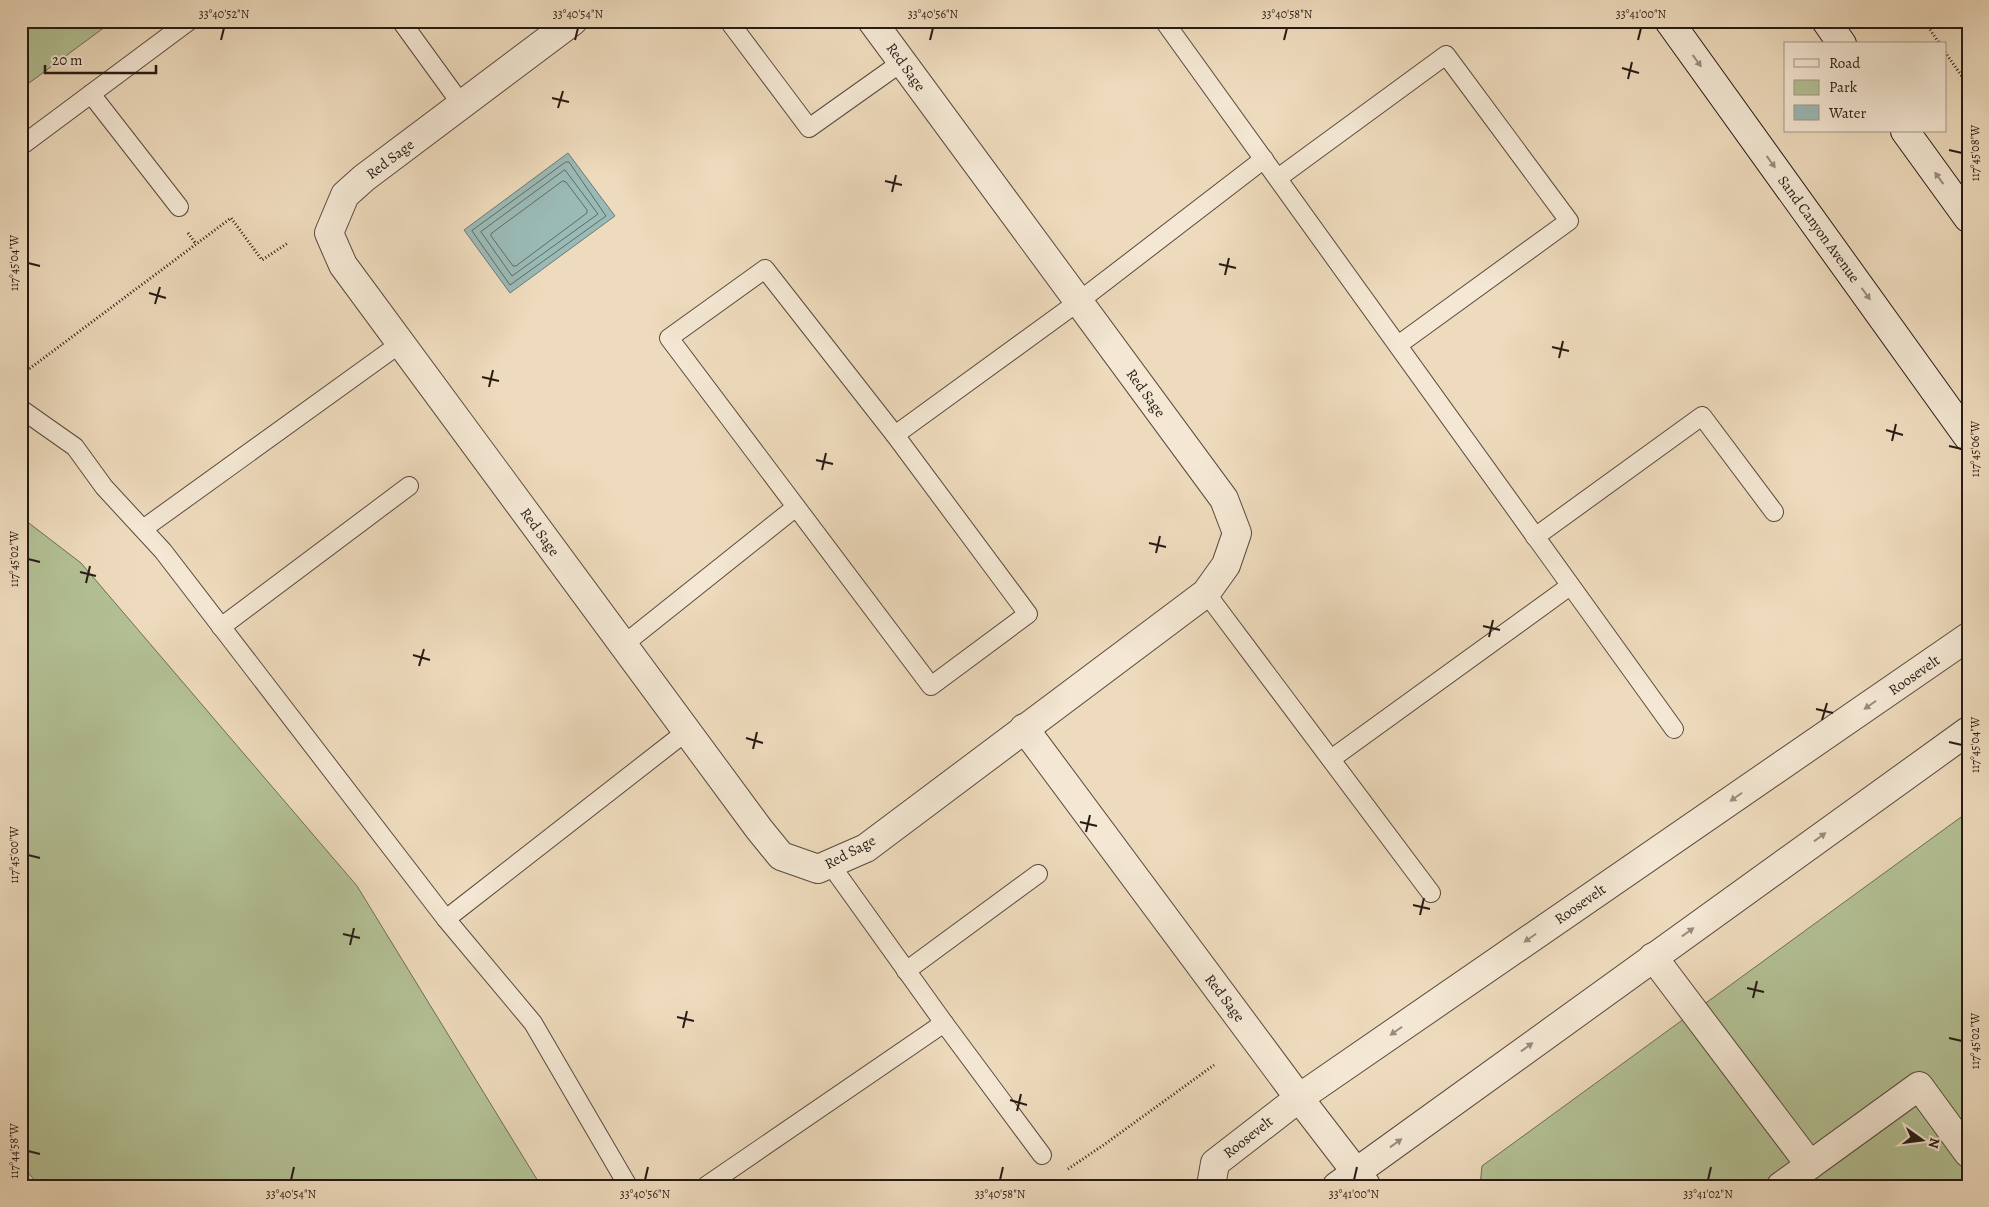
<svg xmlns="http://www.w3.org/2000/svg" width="1989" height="1207" viewBox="0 0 1989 1207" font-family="Alegreya,serif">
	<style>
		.green { fill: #b3c195; stroke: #6d6e55 }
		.water { fill: #9abab6; stroke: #6c7a76 }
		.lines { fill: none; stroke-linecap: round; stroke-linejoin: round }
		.shore { stroke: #606a66; stroke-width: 1 }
		.lane-casing { stroke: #594a3f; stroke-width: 20 }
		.street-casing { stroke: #594a3f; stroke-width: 30 }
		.secondary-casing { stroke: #271a15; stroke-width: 30 }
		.path { stroke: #271a15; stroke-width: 3; stroke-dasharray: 1 2.5; stroke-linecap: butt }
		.lane { stroke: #f4e8d4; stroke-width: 18 }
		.street { stroke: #f4e8d4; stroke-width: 28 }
		.secondary { stroke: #f4e8d4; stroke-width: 28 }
		.oneway { fill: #988b7e }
		.ticks { fill: none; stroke: #271a15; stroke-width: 2 }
		.labels { text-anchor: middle; stroke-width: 4; stroke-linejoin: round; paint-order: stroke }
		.street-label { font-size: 15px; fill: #271a15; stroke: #f4e8d4 }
		.neatline { fill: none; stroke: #271a15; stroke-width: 2 }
		.ticks-label { font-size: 12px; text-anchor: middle; fill: #271a15 }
	</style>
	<rect width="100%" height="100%" fill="#eedbbd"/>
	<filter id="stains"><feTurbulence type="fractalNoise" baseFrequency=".004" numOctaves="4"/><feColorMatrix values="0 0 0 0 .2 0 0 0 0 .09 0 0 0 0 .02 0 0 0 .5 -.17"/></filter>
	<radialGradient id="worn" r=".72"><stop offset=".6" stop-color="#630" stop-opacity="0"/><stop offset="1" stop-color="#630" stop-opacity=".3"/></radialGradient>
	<g class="green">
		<polygon points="21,21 113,21 21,89"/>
		<polygon points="21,517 81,563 357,886 541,1186 40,1186 21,1165"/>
		<polygon points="1968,812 1968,1186 1480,1186 1482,1166"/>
	</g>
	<polygon class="water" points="568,153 615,216 510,293 464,230"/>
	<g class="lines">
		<g class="shore">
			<polygon points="566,162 569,162 606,216 510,285 472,231"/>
			<polygon points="565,170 598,214 512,276 481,232"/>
			<polygon points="563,181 566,182 587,210 587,213 516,266 513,266 491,236 491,234"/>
		</g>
		<defs>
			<g id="lane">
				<polyline points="401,21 462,105"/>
				<polyline points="1164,21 1674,729"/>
				<polyline points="731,24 809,128 902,62"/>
				<polyline points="91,94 179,207"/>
				<polyline points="21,146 189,21"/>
				<polyline points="1278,178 1446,55 1569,221 1398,345"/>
				<polygon points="765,269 895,435 1028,614 931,686 669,338"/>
				<polyline points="21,409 75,447 104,487 163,551 446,919 533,1023 628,1186"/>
				<polyline points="895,435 1078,302 1264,159"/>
				<polyline points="143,529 401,343"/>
				<polyline points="1535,537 1702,416 1774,512"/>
				<polyline points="1206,593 1431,893"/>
				<polyline points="221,627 409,486"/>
				<polyline points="623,645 796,507"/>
				<polyline points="1331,759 1570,586"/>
				<polyline points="830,864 944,1023 1042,1155"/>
				<polyline points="446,919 687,731"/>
				<polyline points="906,971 1038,874"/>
				<polyline points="706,1186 944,1023"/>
			</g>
			<g id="street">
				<polyline points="573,21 364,178 345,195 329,233 343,265 759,829 781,856 818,869 866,848 1206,593 1226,565 1237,533 1224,499 872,21"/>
				<polyline points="1024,728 1299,1098 1366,1185"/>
				<polyline points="1653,957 1810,1165"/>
				<polyline points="1211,1186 1215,1163 1299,1098 1968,637"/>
				<polyline points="1337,1186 1968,731"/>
				<polyline points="1781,1186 1919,1086 1968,1153"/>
			</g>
			<g id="secondary">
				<polyline points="1669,21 1968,437"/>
				<polyline points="1826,21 1842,44"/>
				<polyline points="1905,131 1968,218"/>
			</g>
		</defs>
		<use href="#lane" class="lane-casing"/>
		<use href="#street" class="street-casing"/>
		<use href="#secondary" class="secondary-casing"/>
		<g class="path">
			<polyline points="1924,21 1940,44"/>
			<polyline points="1945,52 1968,85"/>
			<polyline points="188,233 196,244"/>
			<polyline points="21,375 231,218 262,260 288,243"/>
			<polyline points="1068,1169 1105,1144 1214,1065"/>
		</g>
		<use href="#lane" class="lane"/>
		<use href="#street" class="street"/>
		<use href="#secondary" class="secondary"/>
	</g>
	<defs><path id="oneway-solid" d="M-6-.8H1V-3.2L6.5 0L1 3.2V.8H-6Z" transform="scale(1.25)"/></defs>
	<g class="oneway">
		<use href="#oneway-solid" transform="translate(1697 61) rotate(54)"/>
		<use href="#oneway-solid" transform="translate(1771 162) rotate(54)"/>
		<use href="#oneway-solid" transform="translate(1939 178) rotate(-126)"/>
		<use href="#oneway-solid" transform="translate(1866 294) rotate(54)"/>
		<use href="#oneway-solid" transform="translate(1870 705) rotate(145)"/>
		<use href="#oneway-solid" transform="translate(1736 797) rotate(145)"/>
		<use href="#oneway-solid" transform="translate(1820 837) rotate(-36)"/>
		<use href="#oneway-solid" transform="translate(1688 932) rotate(-36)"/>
		<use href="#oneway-solid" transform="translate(1530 938) rotate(145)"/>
		<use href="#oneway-solid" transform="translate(1396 1031) rotate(145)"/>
		<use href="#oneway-solid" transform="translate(1527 1047) rotate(-36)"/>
		<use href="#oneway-solid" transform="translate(1396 1143) rotate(-36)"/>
	</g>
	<path class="ticks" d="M221 40 224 28M575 40 578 28M930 40 933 28M1284 40 1287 28M1638 40 1641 28M1622 68 1639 73M1628 79 1632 62M552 98 569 102M558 108 563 91M1949 150 1962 153M885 181 902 185M892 192 896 175M28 263 40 266M1219 264 1236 268M1225 275 1229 258M149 293 166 298M155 304 160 287M1552 347 1569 351M1559 358 1563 341M482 377 499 381M489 387 493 370M1886 430 1903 435M1892 441 1896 424M1949 446 1962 449M816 460 833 464M822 470 826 453M1149 543 1166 547M1156 553 1160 536M28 559 40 562M80 572 96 576M86 583 90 566M1483 626 1500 630M1489 637 1493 620M413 655 430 660M419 666 424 649M1816 709 1833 713M1822 720 1827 703M746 738 763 743M1949 742 1962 745M753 749 757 732M1080 822 1097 826M1086 832 1090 815M28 855 40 858M1413 905 1430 909M1420 915 1424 898M343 934 360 938M350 945 354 928M1747 988 1764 992M1753 998 1757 981M677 1017 694 1021M683 1028 687 1011M1949 1038 1962 1041M1010 1100 1027 1105M1017 1111 1021 1094M28 1151 40 1154M291 1180 294 1167M645 1180 648 1167M1000 1180 1003 1167M1354 1180 1357 1167M1708 1180 1711 1167"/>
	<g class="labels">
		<g class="street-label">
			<text transform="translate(906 67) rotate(54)" y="5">Red Sage</text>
			<text transform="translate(390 159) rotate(-37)" y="5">Red Sage</text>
			<text transform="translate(1819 229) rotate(54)" y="5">Sand Canyon Avenue</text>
			<text transform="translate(1146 393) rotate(54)" y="5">Red Sage</text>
			<text transform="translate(540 532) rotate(54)" y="5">Red Sage</text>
			<text transform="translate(1914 675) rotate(-35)" y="5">Roosevelt</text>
			<text transform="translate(850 852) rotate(-28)" y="5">Red Sage</text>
			<text transform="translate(1580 904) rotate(-35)" y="5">Roosevelt</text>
			<text transform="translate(1225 998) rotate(53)" y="5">Red Sage</text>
			<text transform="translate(1248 1137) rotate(-38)" y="5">Roosevelt</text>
		</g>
	</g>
	<rect width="1989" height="1207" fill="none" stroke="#eedbbd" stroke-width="55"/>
	<rect x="1784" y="42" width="162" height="90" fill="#f4e8d4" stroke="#a29688"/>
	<rect x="1794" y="59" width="25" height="8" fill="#f4e8d4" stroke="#a29688"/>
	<text x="1829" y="68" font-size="15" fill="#271a15">Road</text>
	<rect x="1794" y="80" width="25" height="15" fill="#b3c195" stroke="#a29688"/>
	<text x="1829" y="92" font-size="15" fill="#271a15">Park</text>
	<rect x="1794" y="105" width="25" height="15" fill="#9abab6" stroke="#a29688"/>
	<text x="1829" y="118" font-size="15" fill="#271a15">Water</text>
	<g transform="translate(1922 1140) rotate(104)" stroke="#f4e8d4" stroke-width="4" paint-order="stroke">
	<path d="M0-4L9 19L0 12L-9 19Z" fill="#271a15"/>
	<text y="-8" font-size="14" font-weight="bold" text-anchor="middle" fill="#271a15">N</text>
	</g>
	<path d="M45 65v8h111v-8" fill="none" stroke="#271a15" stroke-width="2.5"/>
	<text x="52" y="65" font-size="15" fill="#271a15" stroke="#f4e8d4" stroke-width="4" paint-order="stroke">20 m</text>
	<rect x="28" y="28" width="1934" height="1152" class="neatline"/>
	<g class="ticks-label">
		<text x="224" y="18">33°40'52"N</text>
		<text x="578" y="18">33°40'54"N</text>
		<text x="933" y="18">33°40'56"N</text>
		<text x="1287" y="18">33°40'58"N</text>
		<text x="1641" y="18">33°41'00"N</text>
		<text transform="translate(1975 153) rotate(-90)" y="4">117°45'08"W</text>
		<text transform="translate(14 263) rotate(-90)" y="4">117°45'04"W</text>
		<text transform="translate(1975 449) rotate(-90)" y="4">117°45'06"W</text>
		<text transform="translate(14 559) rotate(-90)" y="4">117°45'02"W</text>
		<text transform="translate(1975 745) rotate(-90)" y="4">117°45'04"W</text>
		<text transform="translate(14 855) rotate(-90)" y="4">117°45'00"W</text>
		<text transform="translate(1975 1041) rotate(-90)" y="4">117°45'02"W</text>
		<text transform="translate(14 1151) rotate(-90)" y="4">117°44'58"W</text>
		<text x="291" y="1198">33°40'54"N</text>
		<text x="645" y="1198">33°40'56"N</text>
		<text x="1000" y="1198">33°40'58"N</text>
		<text x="1354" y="1198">33°41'00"N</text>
		<text x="1708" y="1198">33°41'02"N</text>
	</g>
	<rect width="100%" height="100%" filter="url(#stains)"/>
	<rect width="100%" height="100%" fill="url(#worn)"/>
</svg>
